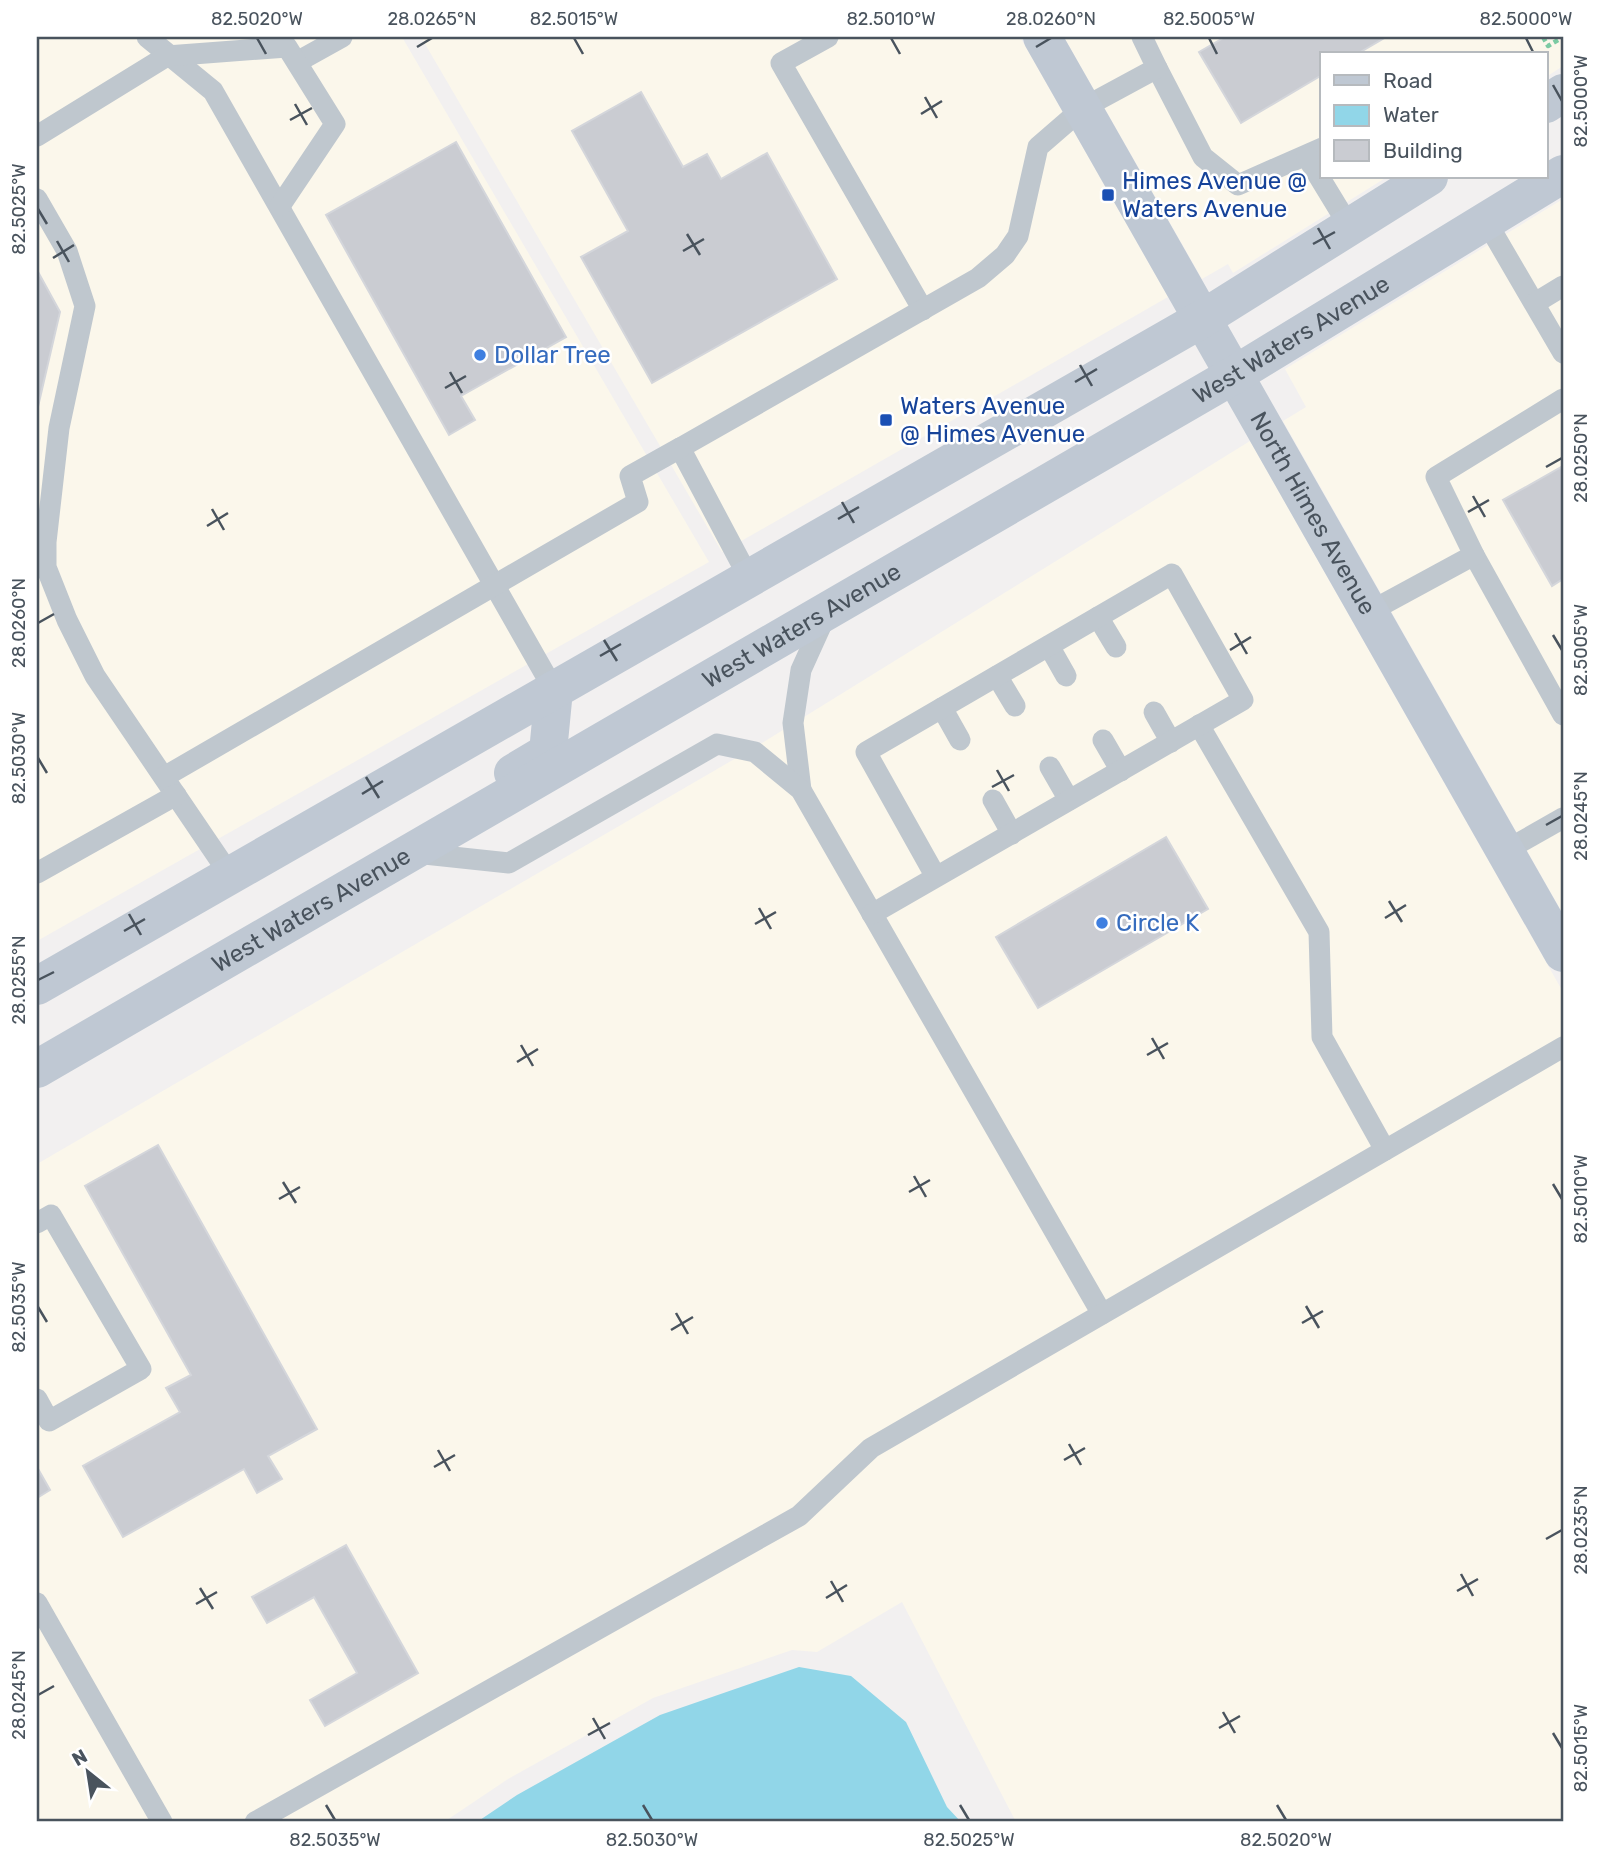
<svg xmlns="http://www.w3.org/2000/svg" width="1600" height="1859" viewBox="0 0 1600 1859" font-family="Rubik,sans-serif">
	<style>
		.commercial { fill: #fbf7eb }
		.water { fill: #91d6e8 }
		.building { fill: #caccd2; stroke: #d4d6db; stroke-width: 2 }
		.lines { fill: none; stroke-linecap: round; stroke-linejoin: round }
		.path { stroke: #7bcaa3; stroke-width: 4.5; stroke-dasharray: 5 3.5; stroke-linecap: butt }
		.lane { stroke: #bfc7ce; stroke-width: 21 }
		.secondary { stroke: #bfc8d3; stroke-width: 38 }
		.ticks { fill: none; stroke: #49535d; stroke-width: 2.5 }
		.transit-dot { fill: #1a4fb4; stroke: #fff; stroke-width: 2.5 }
		.shop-dot { fill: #3f7fe0; stroke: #fff; stroke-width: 2.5 }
		.labels { text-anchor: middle; stroke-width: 5; stroke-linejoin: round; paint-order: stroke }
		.transit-label { font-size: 24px; fill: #164399; stroke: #fff; text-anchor: start }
		.street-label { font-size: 24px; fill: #49535d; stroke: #fff }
		.shop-label { font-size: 24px; fill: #366cbe; stroke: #fff; text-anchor: start }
		.neatline { fill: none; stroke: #49535d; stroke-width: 2.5 }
		.ticks-label { font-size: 18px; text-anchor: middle; fill: #49535d }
	</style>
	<rect width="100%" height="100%" fill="#f2f0f0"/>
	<g class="commercial">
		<polygon points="37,37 402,37 709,562 37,941"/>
		<polygon points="421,37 1020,37 1168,297 722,552"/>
		<polygon points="1064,37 1563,37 1563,66 1546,77 1546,54 1322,54 1322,177 1387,177 1233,273 1228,264 1202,279"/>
		<polygon points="1563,199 1563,914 1283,421 1306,407 1285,369"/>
		<polygon points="1250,441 1563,992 1563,1822 1016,1822 902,1602 817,1652 792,1650 653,1698 508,1779 444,1822 37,1822 37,1164 762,743"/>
	</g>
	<polygon class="water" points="799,1667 851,1676 906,1722 947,1807 961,1822 477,1822 517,1795 660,1715"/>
	<g class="building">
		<polygon points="1225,37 1386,37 1357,54 1322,54 1322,75 1241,123 1199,52"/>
		<polygon points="641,92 683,167 707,154 721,179 767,153 837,279 652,383 581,257 628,231 572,131"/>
		<polygon points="456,142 566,337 461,396 475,420 449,435 326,215"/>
		<polygon points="37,270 60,312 37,411"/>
		<polygon points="1563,466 1563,579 1552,586 1503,500"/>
		<polygon points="1166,837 1208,909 1038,1008 996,937"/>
		<polygon points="158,1145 317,1429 268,1456 282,1479 257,1493 244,1469 123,1537 83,1466 180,1412 166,1388 191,1375 85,1186"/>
		<polygon points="37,1467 50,1490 37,1498"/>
		<polygon points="346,1545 418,1673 325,1726 310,1700 357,1673 314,1597 267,1623 252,1597"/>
	</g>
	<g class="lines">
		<polyline class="path" points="1543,37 1548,46 1563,37"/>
		<g class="lane">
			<polyline points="147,37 213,91 554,690"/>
			<polyline points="828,37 781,63 923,310"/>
			<polyline points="297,62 342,37"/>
			<polyline points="1157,68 1203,157 1238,185 1322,148"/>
			<polyline points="37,136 167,56 287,47 335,124 280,206"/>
			<polyline points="1307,157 1349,226"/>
			<polyline points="37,199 67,251 85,306 59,428 46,542 46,567 67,620 95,676 230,875"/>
			<polyline points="1486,221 1563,353"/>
			<polyline points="1535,303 1563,286"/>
			<polyline points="1474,555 1563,715"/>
			<polyline points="749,578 680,448 978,278 1005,255 1018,236 1038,147 1083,108 1157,68 1142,37"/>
			<polyline points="1369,612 1474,555 1436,477 1563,399"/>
			<polyline points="1098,617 1116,647"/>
			<polyline points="1049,646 1066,676"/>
			<polyline points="997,676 1015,706"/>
			<polyline points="942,708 960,740"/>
			<polyline points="1154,712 1171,742"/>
			<polyline points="1199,725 1319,932 1322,1037 1385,1150"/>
			<polyline points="1103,740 1121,771"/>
			<polyline points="1050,767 1069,800"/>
			<polyline points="164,777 638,502 630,476 680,448"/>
			<polyline points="801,790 793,723 801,670 825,617"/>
			<polyline points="993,800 1012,834"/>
			<polyline points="1505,851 1563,818"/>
			<polyline points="415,853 509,863 717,744 755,752 801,790 1102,1314"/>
			<polyline points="37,873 176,795"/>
			<polyline points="872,914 1243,700 1172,574 866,752 936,877"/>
			<polyline points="37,1223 51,1215 141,1369 49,1421 37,1399"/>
			<polyline points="37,1603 162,1822"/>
			<polyline points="255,1822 799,1516 871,1448 1563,1047"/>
		</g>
		<g class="secondary">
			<path id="s1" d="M1042 37 1563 953"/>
			<polyline points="1546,104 1563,93"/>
			<polyline points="513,773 548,752 554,690"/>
			<polyline points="37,986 1202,319 1429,177"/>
			<path id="s2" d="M37 1069 1234 375 1563 174"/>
		</g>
	</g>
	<path class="ticks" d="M257 38 266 54M574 38 583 54M891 38 900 54M1209 38 1217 54M1526 38 1534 54M417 47 432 38M1036 47 1051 38M1553 85 1562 101M925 97 937 118M295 104 307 125M921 114 942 101M290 120 312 108M38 209 47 224M1318 228 1330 249M687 234 700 255M57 241 69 262M1313 244 1335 232M683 251 704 239M53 258 74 245M1080 365 1092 386M450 372 462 393M1075 382 1097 369M445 388 466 376M1546 467 1562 458M1473 496 1485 517M842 502 854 523M212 509 224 530M1468 512 1489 500M838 519 859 507M207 526 228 513M38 623 54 614M1235 633 1247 654M1553 635 1562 650M604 640 617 661M1230 650 1251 637M600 656 621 644M38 758 47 773M997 770 1009 791M366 777 379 798M992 787 1014 775M362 794 383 781M1546 825 1562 816M1389 901 1402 922M759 908 771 929M129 914 141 935M1385 918 1406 905M755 924 776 912M124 931 145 919M38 980 54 972M1152 1038 1164 1059M521 1045 533 1066M1147 1055 1168 1043M517 1062 538 1049M914 1176 926 1197M283 1182 296 1203M1553 1184 1562 1199M909 1192 930 1180M279 1199 300 1187M1306 1306 1319 1328M38 1307 47 1322M676 1313 688 1334M1302 1323 1323 1311M671 1330 693 1317M1069 1444 1081 1465M438 1450 450 1471M1064 1460 1085 1448M434 1467 455 1455M1546 1539 1562 1530M1461 1574 1473 1596M831 1581 843 1602M200 1588 213 1609M1457 1591 1478 1579M826 1598 847 1585M196 1604 217 1592M38 1695 54 1686M1223 1712 1235 1733M593 1718 605 1739M1219 1728 1240 1716M1553 1733 1562 1748M588 1735 610 1723M326 1805 335 1820M643 1805 652 1820M960 1805 969 1820M1277 1805 1286 1820"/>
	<g class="transit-dot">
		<rect x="1101" y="188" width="14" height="14" rx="3.5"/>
		<rect x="879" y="413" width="14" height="14" rx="3.5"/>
	</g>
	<g class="shop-dot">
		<circle cx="480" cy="355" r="7"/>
		<circle cx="1102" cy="923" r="7"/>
	</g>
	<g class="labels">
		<g class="transit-label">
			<text x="1122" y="189">Himes Avenue @<tspan x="1122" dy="28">Waters Avenue</tspan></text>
			<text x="900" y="414">Waters Avenue<tspan x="900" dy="28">@ Himes Avenue</tspan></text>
		</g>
		<g class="street-label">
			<text dy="8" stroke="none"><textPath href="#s2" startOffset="1451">West Waters Avenue</textPath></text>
			<text dy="8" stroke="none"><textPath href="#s1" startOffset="548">North Himes Avenue</textPath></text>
			<text dy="8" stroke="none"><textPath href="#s2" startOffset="884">West Waters Avenue</textPath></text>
			<text dy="8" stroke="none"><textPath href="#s2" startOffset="317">West Waters Avenue</textPath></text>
		</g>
		<g class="shop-label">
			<text x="494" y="363">Dollar Tree</text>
			<text x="1116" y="931">Circle K</text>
		</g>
	</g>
	<rect width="1600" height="1859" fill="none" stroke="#ffffff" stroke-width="77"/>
	<rect x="1320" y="52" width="228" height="126" fill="#ffffff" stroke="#b6babe" stroke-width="2"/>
	<rect x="1334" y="75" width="35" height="10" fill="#bfc8d3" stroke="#b6babe" stroke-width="2"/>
	<text x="1383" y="88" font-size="21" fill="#49535d">Road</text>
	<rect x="1334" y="105" width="35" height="21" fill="#91d6e8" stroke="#b6babe" stroke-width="2"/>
	<text x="1383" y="122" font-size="21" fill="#49535d">Water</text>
	<rect x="1334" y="140" width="35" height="21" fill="#caccd2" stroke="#b6babe" stroke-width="2"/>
	<text x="1383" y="158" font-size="21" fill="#49535d">Building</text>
	<g transform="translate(88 1772) rotate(330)" stroke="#ffffff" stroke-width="5" paint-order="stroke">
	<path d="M0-5L12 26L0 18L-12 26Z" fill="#49535d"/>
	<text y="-10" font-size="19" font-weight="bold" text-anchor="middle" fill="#49535d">N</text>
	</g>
	<rect x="38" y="38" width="1524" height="1782" class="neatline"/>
	<g class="ticks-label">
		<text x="257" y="25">82.5020°W</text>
		<text x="432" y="25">28.0265°N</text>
		<text x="574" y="25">82.5015°W</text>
		<text x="891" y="25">82.5010°W</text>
		<text x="1051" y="25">28.0260°N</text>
		<text x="1209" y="25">82.5005°W</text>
		<text x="1526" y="25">82.5000°W</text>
		<text transform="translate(1581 101) rotate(-90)" y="6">82.5000°W</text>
		<text transform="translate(19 209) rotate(-90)" y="6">82.5025°W</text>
		<text transform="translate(1581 458) rotate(-90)" y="6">28.0250°N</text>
		<text transform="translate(19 623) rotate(-90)" y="6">28.0260°N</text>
		<text transform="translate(1581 650) rotate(-90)" y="6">82.5005°W</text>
		<text transform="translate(19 758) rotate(-90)" y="6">82.5030°W</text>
		<text transform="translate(1581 816) rotate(-90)" y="6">28.0245°N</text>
		<text transform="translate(19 980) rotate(-90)" y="6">28.0255°N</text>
		<text transform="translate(1581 1199) rotate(-90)" y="6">82.5010°W</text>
		<text transform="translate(19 1307) rotate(-90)" y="6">82.5035°W</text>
		<text transform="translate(1581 1530) rotate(-90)" y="6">28.0235°N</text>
		<text transform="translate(19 1695) rotate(-90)" y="6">28.0245°N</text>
		<text transform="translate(1581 1748) rotate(-90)" y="6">82.5015°W</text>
		<text x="335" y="1846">82.5035°W</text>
		<text x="652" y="1846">82.5030°W</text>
		<text x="969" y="1846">82.5025°W</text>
		<text x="1286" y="1846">82.5020°W</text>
	</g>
</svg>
